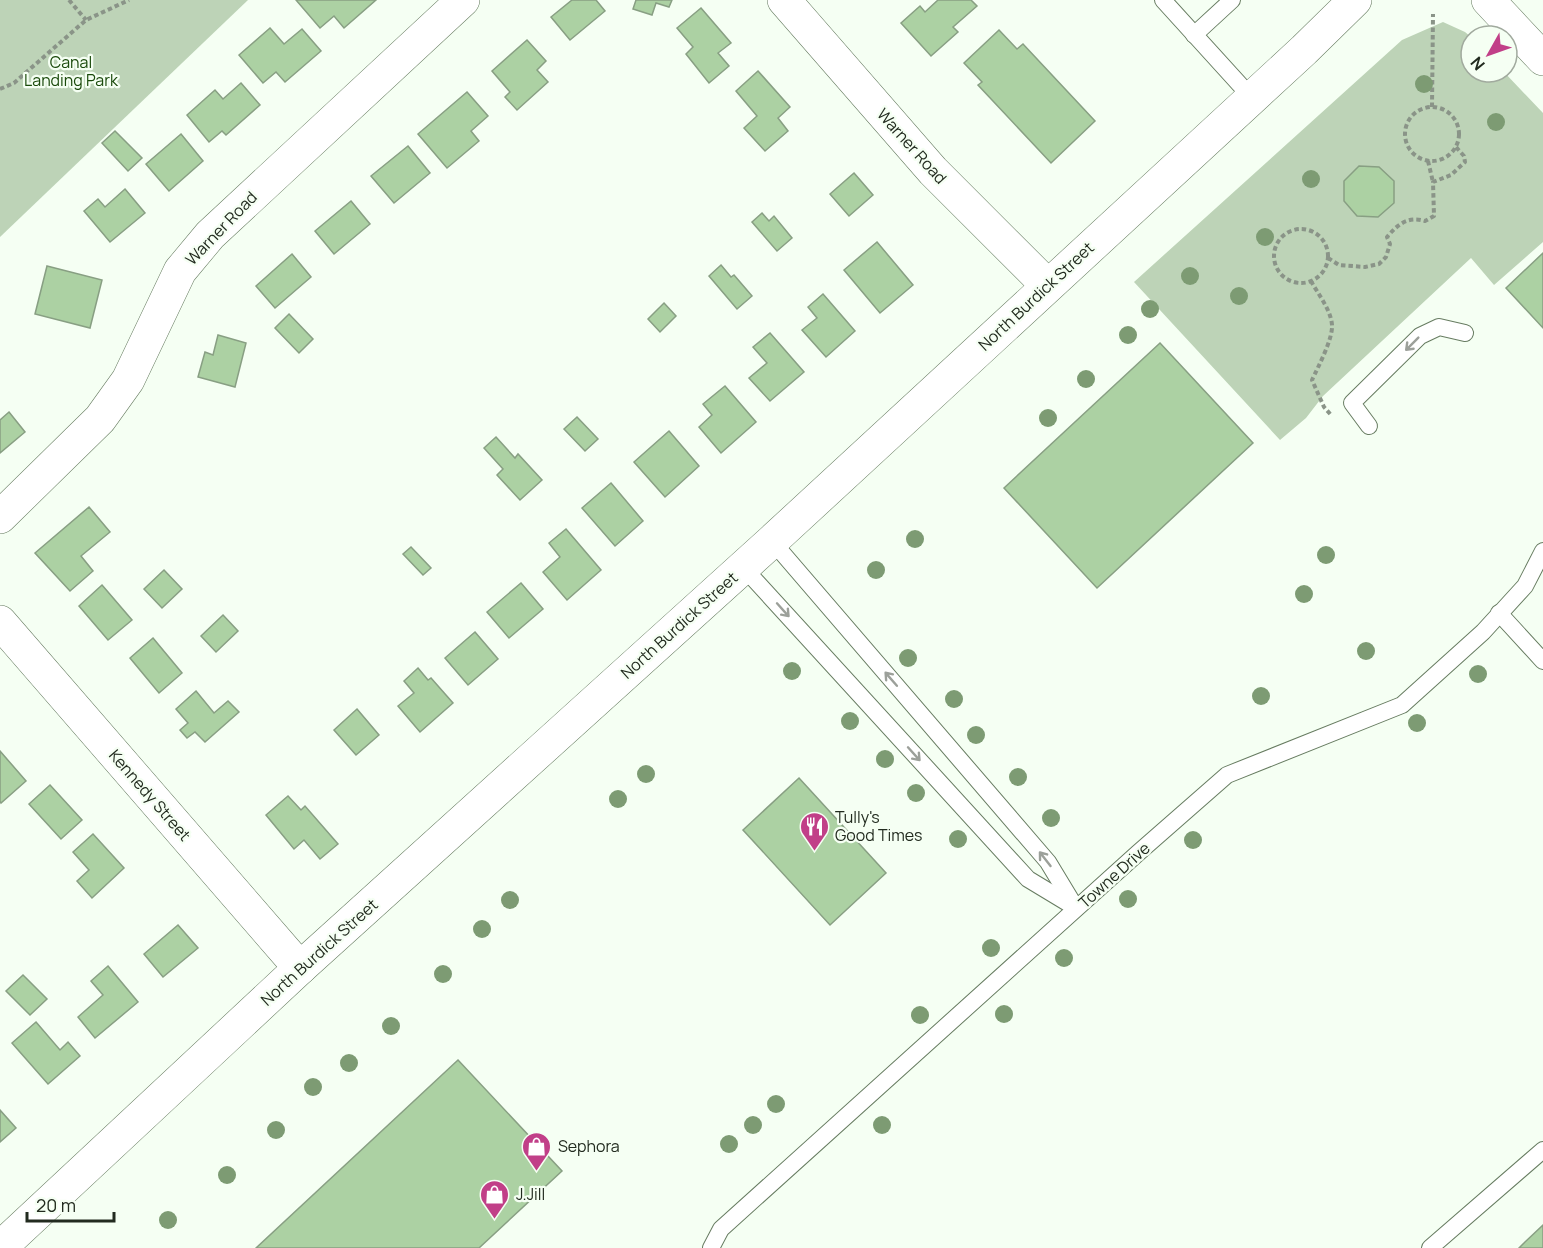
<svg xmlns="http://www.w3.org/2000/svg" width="1543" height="1248" viewBox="0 0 1543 1248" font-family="Manrope,sans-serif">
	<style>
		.green { fill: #bdd3b7 }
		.building { fill: #acd1a3; stroke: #889f83; stroke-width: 1.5 }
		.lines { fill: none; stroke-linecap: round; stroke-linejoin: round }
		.lane-casing { stroke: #677c61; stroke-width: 18 }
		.street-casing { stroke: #677c61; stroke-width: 34 }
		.secondary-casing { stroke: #677c61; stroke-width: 34 }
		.primary-casing { stroke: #677c61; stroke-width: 34 }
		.path { stroke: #8a9488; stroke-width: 4; stroke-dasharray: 4.5 3; stroke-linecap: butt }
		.lane { stroke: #fff; stroke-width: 16 }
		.street { stroke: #fff; stroke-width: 33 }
		.secondary { stroke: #fff; stroke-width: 33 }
		.primary { stroke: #fff; stroke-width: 33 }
		.tree { fill: #7d9b73 }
		.oneway { stroke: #9ca09a }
		.labels { text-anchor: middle; stroke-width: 4.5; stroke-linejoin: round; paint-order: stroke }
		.park-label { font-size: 16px; fill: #1a4a0b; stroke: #f5fff3 }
		.street-label { font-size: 16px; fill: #222b1f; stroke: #f5fff3 }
		.poi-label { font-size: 16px; fill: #222b1f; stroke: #f5fff3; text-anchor: start }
	</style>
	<rect width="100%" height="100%" fill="#f5fff3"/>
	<g class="green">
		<polygon points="0,0 248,0 0,237"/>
		<polygon points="1443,22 1465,32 1471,37 1471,72 1504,72 1543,113 1543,242 1494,285 1471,258 1323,396 1306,418 1280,440 1134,282 1402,40"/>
	</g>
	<g class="building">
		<polygon points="296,0 376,0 344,28 334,16 320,28"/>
		<polygon points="572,0 596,0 605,11 570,40 551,17"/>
		<polygon points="636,0 672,0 669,7 656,3 652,15 633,9"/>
		<polygon points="938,0 971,0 977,6 953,27 958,32 931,56 901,23 920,6 925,12"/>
		<polygon points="701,8 731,43 718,53 729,66 709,83 686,54 693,47 677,28"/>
		<polygon points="270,28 284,44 302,29 321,51 285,82 276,72 263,83 239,55"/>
		<polygon points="999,30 1017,49 1023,44 1095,121 1051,163 978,85 982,82 964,63"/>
		<polygon points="527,40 546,61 537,70 548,82 517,110 505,97 510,92 492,71"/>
		<polygon points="758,71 790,107 778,118 788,131 765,151 744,128 757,116 736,91"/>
		<polygon points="241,83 260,105 226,135 222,131 209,142 187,115 215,90 223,99"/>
		<polygon points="467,92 488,116 471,131 479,141 447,168 418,134"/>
		<polygon points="115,131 142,158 128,171 102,143"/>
		<polygon points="181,134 203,161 169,191 146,164"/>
		<polygon points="408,146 430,173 394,203 371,176"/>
		<polygon points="1359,166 1379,167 1394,181 1394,203 1378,217 1357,216 1344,201 1344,181"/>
		<polygon points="854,173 873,195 849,216 830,194"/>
		<polygon points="125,189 145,213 110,242 84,211 98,199 105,207"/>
		<polygon points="351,201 370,224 334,254 315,231"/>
		<polygon points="762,213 769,221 774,216 792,238 777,251 752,222"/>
		<polygon points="877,242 913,285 880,313 844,270"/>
		<polygon points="1543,253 1543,328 1506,288"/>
		<polygon points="292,254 311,277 275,308 256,286"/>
		<polygon points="721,265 731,277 734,275 752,296 737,309 709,276"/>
		<polygon points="47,266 102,280 90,328 35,314"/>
		<polygon points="823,294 855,331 826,357 802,330 817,318 808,307"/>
		<polygon points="664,303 676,316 660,332 648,319"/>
		<polygon points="289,314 313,339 299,353 275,328"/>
		<polygon points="770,333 804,372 770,401 749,378 767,363 753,347"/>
		<polygon points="218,335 246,343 235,387 198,377 205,352 213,355"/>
		<polygon points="1160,343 1253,443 1097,588 1004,488"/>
		<polygon points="725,386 756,422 721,453 699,427 712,415 703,404"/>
		<polygon points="9,412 25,432 0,453 0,420"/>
		<polygon points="577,417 598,439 585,451 564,429"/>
		<polygon points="669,431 699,466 665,497 634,462"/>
		<polygon points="496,437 515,458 518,454 542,480 520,500 497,475 503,469 484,448"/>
		<polygon points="611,483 643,521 615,546 582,508"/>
		<polygon points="89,507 110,532 81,556 93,571 70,591 35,553"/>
		<polygon points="566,529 601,570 567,600 543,572 560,557 549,543"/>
		<polygon points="411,547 431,568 423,575 403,554"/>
		<polygon points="164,570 182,589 162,608 144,589"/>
		<polygon points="521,583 543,609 509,638 487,612"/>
		<polygon points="102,585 132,620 108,640 79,606"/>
		<polygon points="223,615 238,631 216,652 201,636"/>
		<polygon points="475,632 498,659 468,685 445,658"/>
		<polygon points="153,638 182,673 159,693 130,658"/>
		<polygon points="418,668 428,680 431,678 453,703 420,732 398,706 414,693 404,681"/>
		<polygon points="196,691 214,713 228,701 239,712 205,742 195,732 187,738 180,730 188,723 176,709"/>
		<polygon points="357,709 379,735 356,755 334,730"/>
		<polygon points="0,751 26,781 1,803 0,801"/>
		<polygon points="799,778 886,873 830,925 743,830"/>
		<polygon points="50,785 82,820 61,839 29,804"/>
		<polygon points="288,796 301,810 305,806 338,844 320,859 304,840 294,849 266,815"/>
		<polygon points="93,834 124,868 92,898 77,881 89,870 73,852"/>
		<polygon points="178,925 198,948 163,977 144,954"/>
		<polygon points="108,966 138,1002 95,1038 78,1017 103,995 91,981"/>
		<polygon points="23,975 47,999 30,1015 6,991"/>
		<polygon points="36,1022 60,1050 68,1042 80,1056 48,1084 12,1043"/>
		<polygon points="458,1060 562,1171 479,1248 256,1248"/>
		<polygon points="0,1110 16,1128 0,1142"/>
		<polygon points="1543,1225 1543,1248 1519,1248 1525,1242"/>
	</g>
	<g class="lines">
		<defs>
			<g id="lane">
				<polyline points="1163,0 1252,98"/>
				<polyline points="1194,35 1232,0"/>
				<polyline points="1369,426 1352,403 1420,336 1439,327 1465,333"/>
				<polyline points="772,541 1048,862 1074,905"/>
				<polyline points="743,567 1028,879 1076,908"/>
				<polyline points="1499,613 1543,661"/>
				<polyline points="711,1248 721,1229 1138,853 1227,775 1402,705 1483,632 1525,586 1543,551"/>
				<polyline points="1430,1248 1543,1150"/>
			</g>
			<g id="street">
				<polyline points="784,0 933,171 1047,285"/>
				<polyline points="0,517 100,419 128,380 180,271 210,235 463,0"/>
				<polyline points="0,622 300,968"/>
			</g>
			<polyline id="secondary" points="0,1248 300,968 772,541 1304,50 1355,0"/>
			<polyline id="primary" points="1488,0 1543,59"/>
		</defs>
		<use href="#lane" class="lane-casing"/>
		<use href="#street" class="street-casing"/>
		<use href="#secondary" class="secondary-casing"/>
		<use href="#primary" class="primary-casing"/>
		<g class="path">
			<polyline points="69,0 86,20"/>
			<polyline points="0,89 14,83 86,20 129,0"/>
			<circle cx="1432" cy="134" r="27"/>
			<polyline points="1432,107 1433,14"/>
			<polyline points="1428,161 1433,182"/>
			<circle cx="1301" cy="256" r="27"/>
			<path d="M1328 258 1339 265 1365 267 1379 264 1386 257 1390 244 1387 237C1398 224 1408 216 1425 221L1434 216 1433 182 1451 175 1465 162 1464 156 1456 147"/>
			<path d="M1311 281C1318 294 1331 310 1332 325 1333 339 1318 367 1312 380L1324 407 1331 415"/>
		</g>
		<use href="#lane" class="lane"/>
		<use href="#street" class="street"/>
		<use href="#secondary" class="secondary"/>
		<use href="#primary" class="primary"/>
	</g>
	<g class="tree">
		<circle cx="1424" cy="84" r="9"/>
		<circle cx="1496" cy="122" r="9"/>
		<circle cx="1311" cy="179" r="9"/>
		<circle cx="1265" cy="237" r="9"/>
		<circle cx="1190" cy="276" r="9"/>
		<circle cx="1239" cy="296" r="9"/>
		<circle cx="1150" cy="309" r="9"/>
		<circle cx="1128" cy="335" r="9"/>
		<circle cx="1086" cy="379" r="9"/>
		<circle cx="1048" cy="418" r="9"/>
		<circle cx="915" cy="539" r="9"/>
		<circle cx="1326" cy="555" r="9"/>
		<circle cx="876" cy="570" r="9"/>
		<circle cx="1304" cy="594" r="9"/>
		<circle cx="1366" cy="651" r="9"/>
		<circle cx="908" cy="658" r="9"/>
		<circle cx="792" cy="671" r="9"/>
		<circle cx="1478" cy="674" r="9"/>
		<circle cx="1261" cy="696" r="9"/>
		<circle cx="954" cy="699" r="9"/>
		<circle cx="850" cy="721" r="9"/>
		<circle cx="1417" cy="723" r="9"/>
		<circle cx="976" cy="735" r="9"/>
		<circle cx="885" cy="759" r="9"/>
		<circle cx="646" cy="774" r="9"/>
		<circle cx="1018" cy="777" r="9"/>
		<circle cx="916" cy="793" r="9"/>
		<circle cx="618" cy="799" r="9"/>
		<circle cx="1051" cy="818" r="9"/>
		<circle cx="958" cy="839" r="9"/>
		<circle cx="1193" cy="840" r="9"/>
		<circle cx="1128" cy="899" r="9"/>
		<circle cx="510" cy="900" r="9"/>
		<circle cx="482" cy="929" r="9"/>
		<circle cx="991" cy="948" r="9"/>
		<circle cx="1064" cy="958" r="9"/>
		<circle cx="443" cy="974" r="9"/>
		<circle cx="1004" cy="1014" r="9"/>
		<circle cx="920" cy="1015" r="9"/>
		<circle cx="391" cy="1026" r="9"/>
		<circle cx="349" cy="1063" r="9"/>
		<circle cx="313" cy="1087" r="9"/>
		<circle cx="776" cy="1104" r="9"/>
		<circle cx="753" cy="1125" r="9"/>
		<circle cx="882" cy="1125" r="9"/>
		<circle cx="276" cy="1130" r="9"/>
		<circle cx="729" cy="1144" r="9"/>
		<circle cx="227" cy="1175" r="9"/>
		<circle cx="168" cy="1220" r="9"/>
	</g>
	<defs><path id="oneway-shaft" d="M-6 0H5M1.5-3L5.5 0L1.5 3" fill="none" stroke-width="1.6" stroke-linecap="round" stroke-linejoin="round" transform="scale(1.5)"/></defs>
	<g class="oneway">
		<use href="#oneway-shaft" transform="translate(1412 344) rotate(135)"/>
		<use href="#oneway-shaft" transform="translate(783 610) rotate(48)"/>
		<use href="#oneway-shaft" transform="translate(891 679) rotate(-131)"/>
		<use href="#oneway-shaft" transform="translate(914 754) rotate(48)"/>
		<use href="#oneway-shaft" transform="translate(1045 859) rotate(-128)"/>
	</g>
	<defs>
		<symbol id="restaurant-pin" viewBox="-11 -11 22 30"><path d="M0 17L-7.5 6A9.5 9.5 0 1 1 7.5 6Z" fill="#c13f88" stroke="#f5fff3"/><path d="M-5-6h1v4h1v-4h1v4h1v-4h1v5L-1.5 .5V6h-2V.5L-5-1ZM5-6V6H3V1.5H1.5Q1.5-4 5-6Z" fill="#fff"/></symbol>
		<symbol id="shop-pin" viewBox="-11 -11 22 30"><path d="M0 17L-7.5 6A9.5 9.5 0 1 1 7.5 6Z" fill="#c13f88" stroke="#f5fff3"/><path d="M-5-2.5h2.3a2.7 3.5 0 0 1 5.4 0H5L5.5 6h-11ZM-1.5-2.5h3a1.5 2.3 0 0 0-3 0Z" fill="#fff"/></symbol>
	</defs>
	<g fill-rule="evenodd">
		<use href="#restaurant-pin" x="798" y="810" width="33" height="45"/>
		<use href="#shop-pin" x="520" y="1130" width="33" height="45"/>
		<use href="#shop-pin" x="478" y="1178" width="33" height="45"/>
	</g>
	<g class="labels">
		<g class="park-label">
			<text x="71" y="68">Canal<tspan x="71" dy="18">Landing Park</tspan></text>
		</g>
		<g class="street-label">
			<text transform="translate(912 146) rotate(48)" y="6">Warner Road</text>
			<text transform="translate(221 228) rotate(-46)" y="6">Warner Road</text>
			<text transform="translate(1036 296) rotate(-43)" y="6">North Burdick Street</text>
			<text transform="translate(679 625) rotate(-42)" y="6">North Burdick Street</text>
			<text transform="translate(150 795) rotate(49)" y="6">Kennedy Street</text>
			<text transform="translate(1114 875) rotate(-42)" y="6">Towne Drive</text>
			<text transform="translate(319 952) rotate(-42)" y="6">North Burdick Street</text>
		</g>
		<g class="poi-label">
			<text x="835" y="823">Tully's<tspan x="835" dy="18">Good Times</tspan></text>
			<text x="558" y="1152">Sephora</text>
			<text x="516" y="1200">J.Jill</text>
		</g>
	</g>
	<g transform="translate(1489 54) rotate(230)"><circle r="28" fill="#f5fff3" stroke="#a1aa9e" stroke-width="1.5"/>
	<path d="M0-4.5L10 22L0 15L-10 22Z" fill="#c13f88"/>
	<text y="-9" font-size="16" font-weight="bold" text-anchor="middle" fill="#222b1f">N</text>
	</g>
	<path d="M27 1212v9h87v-9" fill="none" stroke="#222b1f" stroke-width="3"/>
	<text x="36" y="1212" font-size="18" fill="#222b1f" stroke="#f5fff3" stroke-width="4.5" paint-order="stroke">20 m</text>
</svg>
